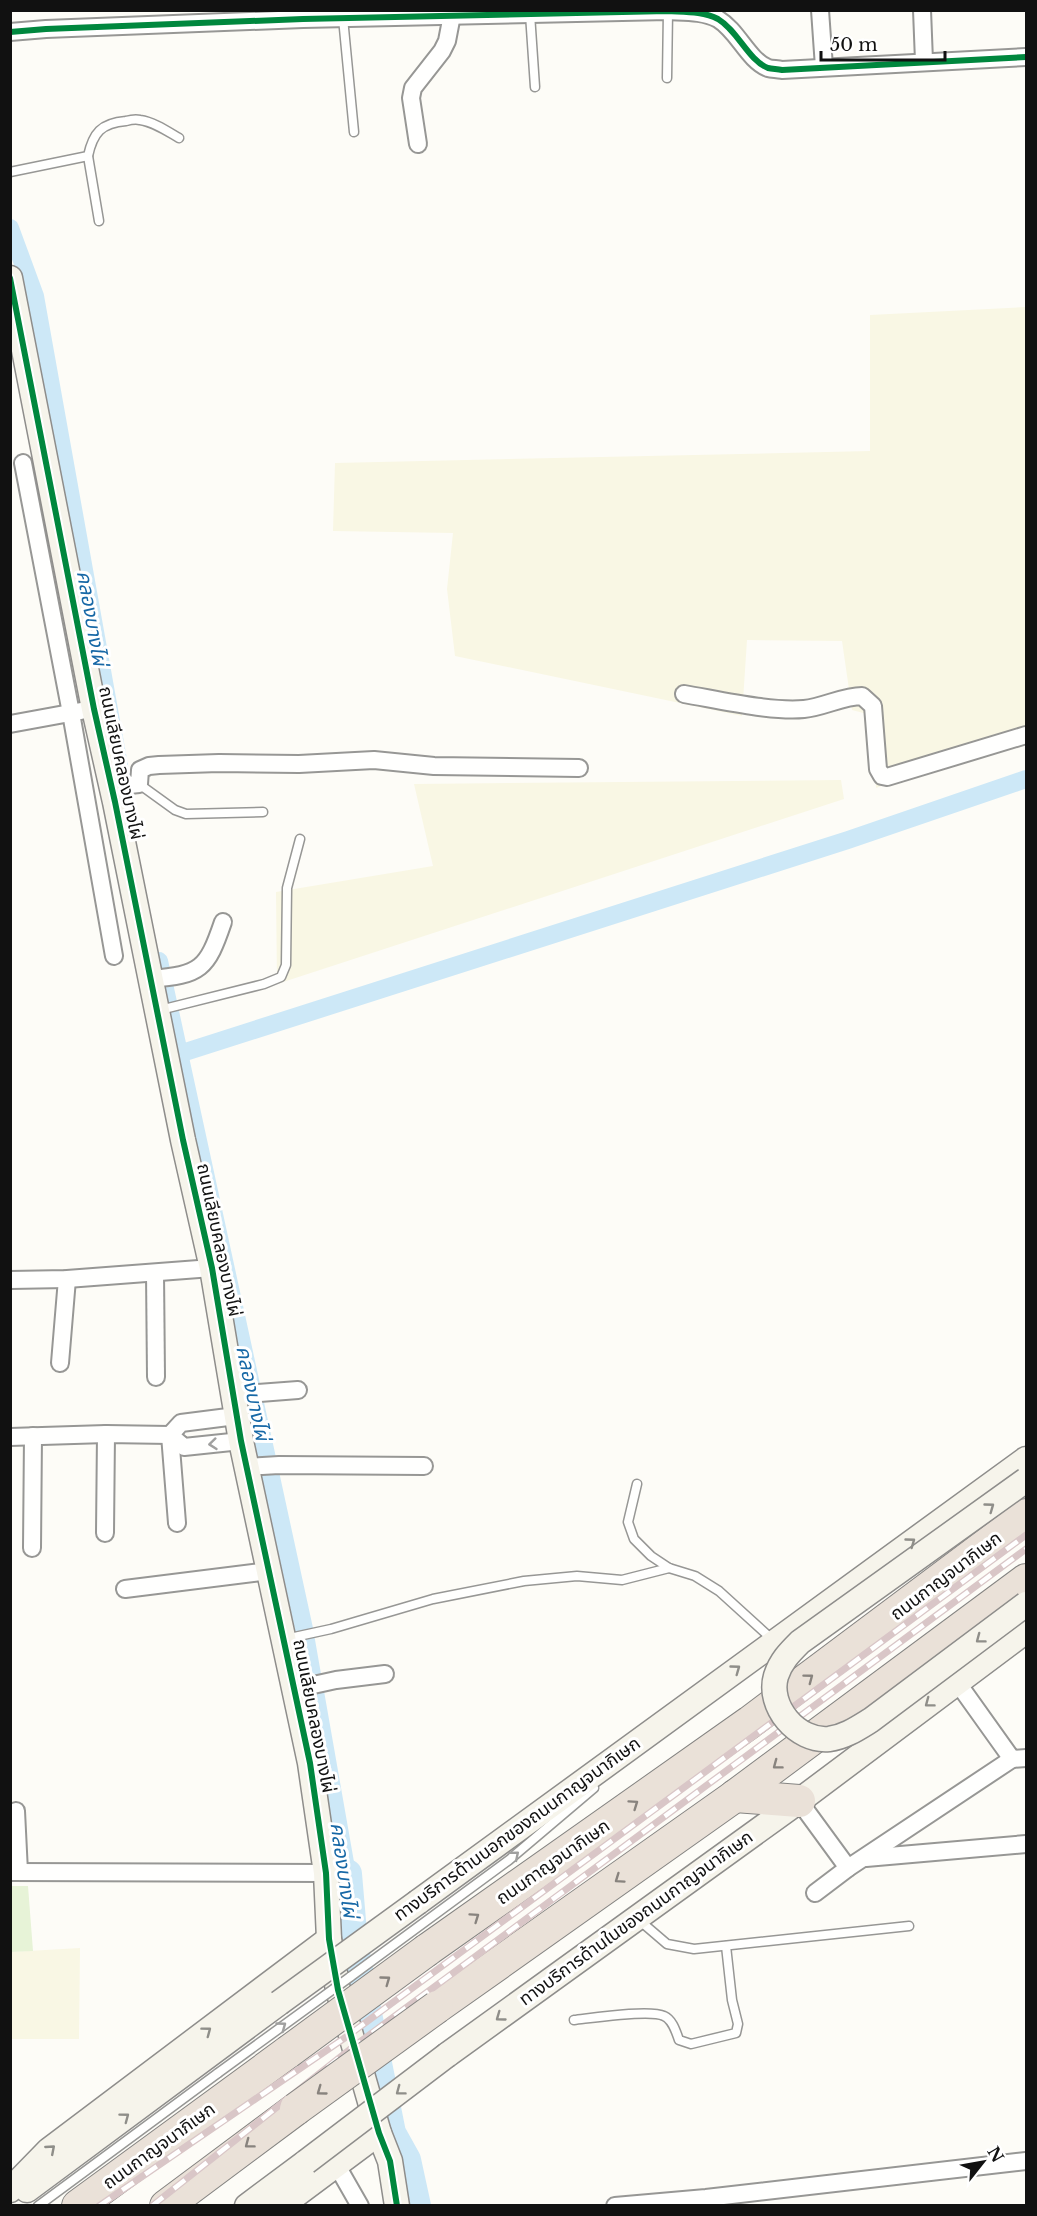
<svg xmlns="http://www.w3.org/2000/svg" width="1037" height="2216" viewBox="0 0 1037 2216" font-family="'Libre Baskerville','Noto Sans Thai',serif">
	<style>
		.farmland { fill: #f9f7e4 }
		.green { fill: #e7f3d7 }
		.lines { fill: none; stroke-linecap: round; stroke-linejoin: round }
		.canal { stroke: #cde8f7; stroke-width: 18 }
		.river { stroke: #cde8f7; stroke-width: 30 }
		.lane-casing { stroke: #979795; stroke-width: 11 }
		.street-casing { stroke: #979795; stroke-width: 20 }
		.secondary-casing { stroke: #8e8d8b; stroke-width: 27 }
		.highway-casing { stroke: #858482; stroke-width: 34 }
		.lane { stroke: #fffffe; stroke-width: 8 }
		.street { stroke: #fffffe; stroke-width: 16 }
		.secondary { stroke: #f6f4eb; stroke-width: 24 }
		.highway { stroke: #eae1d8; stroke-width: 32 }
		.rail-casing { stroke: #d9c6c7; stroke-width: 7 }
		.rail { stroke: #fff; stroke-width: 4.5; stroke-dasharray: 14; stroke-linecap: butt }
		.lane-bridge-casing { stroke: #979795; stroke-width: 11; stroke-linecap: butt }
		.secondary-bridge-casing { stroke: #8e8d8b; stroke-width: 27; stroke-linecap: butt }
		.highway-bridge-casing { stroke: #858482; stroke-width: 34; stroke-linecap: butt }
		.lane-bridge { stroke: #fffffe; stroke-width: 8 }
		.secondary-bridge { stroke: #f6f4eb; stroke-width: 24 }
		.highway-bridge { stroke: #eae1d8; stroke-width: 32 }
		.cycleway-casing { stroke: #fff; stroke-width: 10 }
		.cycleway { stroke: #00873e; stroke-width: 6 }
		.oneway { stroke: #a0a09f }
		.oneway2 { stroke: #8f8e89 }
		.oneway3 { stroke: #88837e }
		.labels { text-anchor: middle; stroke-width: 6; stroke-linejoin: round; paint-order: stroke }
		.street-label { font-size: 18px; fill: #111; stroke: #fff }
		.water-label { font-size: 20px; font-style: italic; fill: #1768a6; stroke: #fff }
	</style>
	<rect width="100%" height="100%" fill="#fdfcf7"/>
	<g class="farmland">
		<polygon points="1026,307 1026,734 876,788 871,715 852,710 842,641 747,640 742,716 455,656 447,589 453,533 333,531 335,463 870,451 870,315"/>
		<polygon points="841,780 844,799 277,984 276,892 433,866 414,784"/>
		<polygon points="80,1948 79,2039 11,2039 11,1952"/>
	</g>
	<polygon class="green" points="11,1886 28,1886 33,1951 11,1952"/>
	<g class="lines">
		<g class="canal">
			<polyline points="10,228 35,296 123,788"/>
			<polyline points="159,961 304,1629 347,1874"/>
			<polyline points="179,1054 848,840 1026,779"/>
		</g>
		<polyline class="river" points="347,1874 353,1944 391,2133 406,2160 416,2206"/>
		<defs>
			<g id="lane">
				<polyline points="530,14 535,87"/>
				<polyline points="343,18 354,132"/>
				<polyline points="667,78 668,11"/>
				<polyline points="88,156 99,221"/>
				<path d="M10 172 88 156C93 133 101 123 126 121 130 120 135 119 140 120 154 122 167 131 179 138"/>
				<polyline points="139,784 175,810 186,814 263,812"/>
				<polyline points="160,1010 264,984 281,977 286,965 287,888 300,839"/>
				<polyline points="637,1484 628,1522 634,1539 651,1556 669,1568 695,1576 719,1591 774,1641"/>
				<polyline points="285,1639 331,1629 433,1599 524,1581 577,1576 622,1580 669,1568"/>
				<polyline points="639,1920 667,1944 694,1949 909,1926"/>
				<polyline points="350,1977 509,1860 594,1788"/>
				<path d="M574 2020C592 2018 650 2009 664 2016 673 2020 676 2032 679 2040L691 2044 736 2033 738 2024 732 2000 726 1946"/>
				<polyline points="38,2206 218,2073"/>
			</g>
			<g id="street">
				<polyline points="820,10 824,67"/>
				<polyline points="922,10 924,61"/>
				<path d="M10 32 46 29 303 19 668 11C684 12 703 11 718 19 738 31 748 60 768 68 772 69 777 69 782 70L1026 57"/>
				<polyline points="418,144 411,98 413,88 442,51 447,41 452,15"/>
				<polyline points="23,463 71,713 114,956"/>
				<path d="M684 694C719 700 770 712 804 709 824 707 843 696 862 696L873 706 878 769 882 776 887 777 1026 735"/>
				<polyline points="10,724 81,711"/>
				<polyline points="111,787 139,784 140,770 149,766 159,765 219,763 299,764 374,760 434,766 579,768"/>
				<path d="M150 979C201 975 207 969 223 922"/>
				<polyline points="155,1273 156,1377"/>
				<polyline points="10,1280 67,1279 212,1268"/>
				<polyline points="60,1363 67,1279"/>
				<polyline points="233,1395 298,1390"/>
				<polyline points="170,1435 177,1523"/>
				<polyline points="170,1435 181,1423 236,1416"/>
				<polyline points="10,1437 106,1434 170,1435 184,1447 241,1441"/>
				<polyline points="246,1467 279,1465 424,1466"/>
				<polyline points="105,1533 106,1434"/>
				<polyline points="32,1548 33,1436"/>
				<polyline points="125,1589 269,1571"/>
				<polyline points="957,1682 1012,1759 1026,1758"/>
				<polyline points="295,1689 336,1680 385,1674"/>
				<polyline points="799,1801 848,1868"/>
				<polyline points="16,1811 19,1872"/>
				<polyline points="866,1858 1026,1844"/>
				<polyline points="10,1872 326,1873"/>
				<polyline points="815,1893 848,1868 1012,1759"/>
				<polyline points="336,2164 360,2206"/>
				<polyline points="615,2206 706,2198 1026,2161"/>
			</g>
			<g id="secondary">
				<polyline points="10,278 94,709 115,802 183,1140 212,1268 241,1441 310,1763 326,1873 329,1939 338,1990 379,2133 390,2161 397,2206"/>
				<polyline points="418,1902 1026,1459"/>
				<polyline points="447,2055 799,1801 1026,1631"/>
				<polyline points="10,2190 49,2150 329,1939"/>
				<polyline points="27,2190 279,2003"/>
				<polyline points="247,2206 306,2162"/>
				<polyline points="281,2206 379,2133"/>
			</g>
			<g id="highway">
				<polyline points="735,1796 799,1801"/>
				<polyline points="427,1950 750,1722 1026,1515"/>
				<polyline points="437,2007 735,1796 1026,1580"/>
				<polyline points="78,2206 288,2052"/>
				<polyline points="166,2206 296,2109"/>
			</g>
		</defs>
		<use href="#lane" class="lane-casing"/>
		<use href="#street" class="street-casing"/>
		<use href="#secondary" class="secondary-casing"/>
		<use href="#highway" class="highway-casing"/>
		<use href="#lane" class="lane"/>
		<use href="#street" class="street"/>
		<use href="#secondary" class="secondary"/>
		<use href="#highway" class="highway"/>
		<defs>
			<g id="rail">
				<polyline points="99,2206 346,2037 1026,1535"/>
				<polyline points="152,2206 353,2047 1026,1549"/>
			</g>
		</defs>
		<use href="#rail" class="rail-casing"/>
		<use href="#rail" class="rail"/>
		<defs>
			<polyline id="lane-bridge" points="218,2073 350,1977"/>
			<g id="secondary-bridge">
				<path d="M1026 1480 800 1642C789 1653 781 1661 776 1676 767 1706 797 1742 829 1739 845 1737 858 1728 871 1720L1026 1604"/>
				<polyline points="279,2003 418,1902"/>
				<polyline points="306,2162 447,2055"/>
			</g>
			<g id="highway-bridge">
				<polyline points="288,2052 427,1950"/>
				<polyline points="296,2109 437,2007"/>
			</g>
		</defs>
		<use href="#lane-bridge" class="lane-bridge-casing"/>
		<use href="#secondary-bridge" class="secondary-bridge-casing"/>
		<use href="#highway-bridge" class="highway-bridge-casing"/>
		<use href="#lane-bridge" class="lane-bridge"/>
		<use href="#secondary-bridge" class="secondary-bridge"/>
		<use href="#highway-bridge" class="highway-bridge"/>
		<defs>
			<g id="cycleway">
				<path d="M10 32 46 29 303 19 668 11C684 12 703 11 718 19 738 31 748 60 768 68 772 69 777 69 782 70L1026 57"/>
				<polyline points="10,278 94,709 115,802 183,1140 212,1268 241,1441 310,1763 326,1873 329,1939 338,1990 379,2133 390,2161 397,2206"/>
			</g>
		</defs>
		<use href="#cycleway" class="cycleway-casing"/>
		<use href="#cycleway" class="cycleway"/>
	</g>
	<defs><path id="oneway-chevron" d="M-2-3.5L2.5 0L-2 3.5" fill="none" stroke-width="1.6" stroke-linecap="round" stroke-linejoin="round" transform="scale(1.5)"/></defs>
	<g class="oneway">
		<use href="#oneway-chevron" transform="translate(213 1444) rotate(174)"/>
		<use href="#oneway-chevron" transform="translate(515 1855) rotate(-40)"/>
		<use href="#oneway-chevron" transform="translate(282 2026) rotate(-36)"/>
	</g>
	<g class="oneway2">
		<use href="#oneway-chevron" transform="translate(990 1507) rotate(-36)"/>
		<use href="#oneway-chevron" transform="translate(911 1542) rotate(-36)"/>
		<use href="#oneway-chevron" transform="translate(980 1639) rotate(143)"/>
		<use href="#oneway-chevron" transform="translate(736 1669) rotate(-36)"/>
		<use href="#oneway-chevron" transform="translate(929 1703) rotate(143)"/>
		<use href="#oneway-chevron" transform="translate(500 2017) rotate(144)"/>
		<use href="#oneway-chevron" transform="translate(207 2031) rotate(-37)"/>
		<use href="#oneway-chevron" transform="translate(400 2091) rotate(143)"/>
		<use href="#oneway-chevron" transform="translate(125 2117) rotate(-37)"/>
		<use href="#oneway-chevron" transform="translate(51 2149) rotate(-41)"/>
	</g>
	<g class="oneway3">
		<use href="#oneway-chevron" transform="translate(809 1678) rotate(-37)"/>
		<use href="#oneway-chevron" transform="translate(777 1765) rotate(143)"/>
		<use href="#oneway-chevron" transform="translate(634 1804) rotate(-35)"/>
		<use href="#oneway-chevron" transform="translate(619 1879) rotate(145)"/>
		<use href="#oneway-chevron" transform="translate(475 1917) rotate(-35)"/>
		<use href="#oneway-chevron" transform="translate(386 1980) rotate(-36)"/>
		<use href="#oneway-chevron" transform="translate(321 2091) rotate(144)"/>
		<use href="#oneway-chevron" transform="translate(249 2144) rotate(143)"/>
	</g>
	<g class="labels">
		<g class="street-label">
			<text transform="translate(121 763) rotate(78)" y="6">ถนนเลียบคลองบางไผ่</text>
			<text transform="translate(219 1240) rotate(78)" y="6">ถนนเลียบคลองบางไผ่</text>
			<text transform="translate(946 1576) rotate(-37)" y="6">ถนนกาญจนาภิเษก</text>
			<text transform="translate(314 1716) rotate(79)" y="6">ถนนเลียบคลองบางไผ่</text>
			<text transform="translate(517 1829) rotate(-36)" y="6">ทางบริการด้านนอกของถนนกาญจนาภิเษก</text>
			<text transform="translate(553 1862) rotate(-35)" y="6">ถนนกาญจนาภิเษก</text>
			<text transform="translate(636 1918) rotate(-36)" y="6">ทางบริการด้านในของถนนกาญจนาภิเษก</text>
			<text transform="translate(159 2146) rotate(-36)" y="6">ถนนกาญจนาภิเษก</text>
		</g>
		<g class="water-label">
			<text transform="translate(92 618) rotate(80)" y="7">คลองบางไผ่</text>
			<text transform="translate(253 1393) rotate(78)" y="7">คลองบางไผ่</text>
			<text transform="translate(344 1870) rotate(82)" y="7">คลองบางไผ่</text>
		</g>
	</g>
	<rect width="1037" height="2216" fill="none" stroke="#111111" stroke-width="24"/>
	<g transform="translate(983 2162) rotate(59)" stroke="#ffffff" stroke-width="4.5" paint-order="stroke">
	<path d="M0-4.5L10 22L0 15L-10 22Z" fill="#111111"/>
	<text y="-9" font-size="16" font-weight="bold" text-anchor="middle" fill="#111111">N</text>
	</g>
	<path d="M821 51v9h124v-9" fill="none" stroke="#111111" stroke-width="3"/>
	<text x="830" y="51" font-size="18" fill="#111111" stroke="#ffffff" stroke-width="4.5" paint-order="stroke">50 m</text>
</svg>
